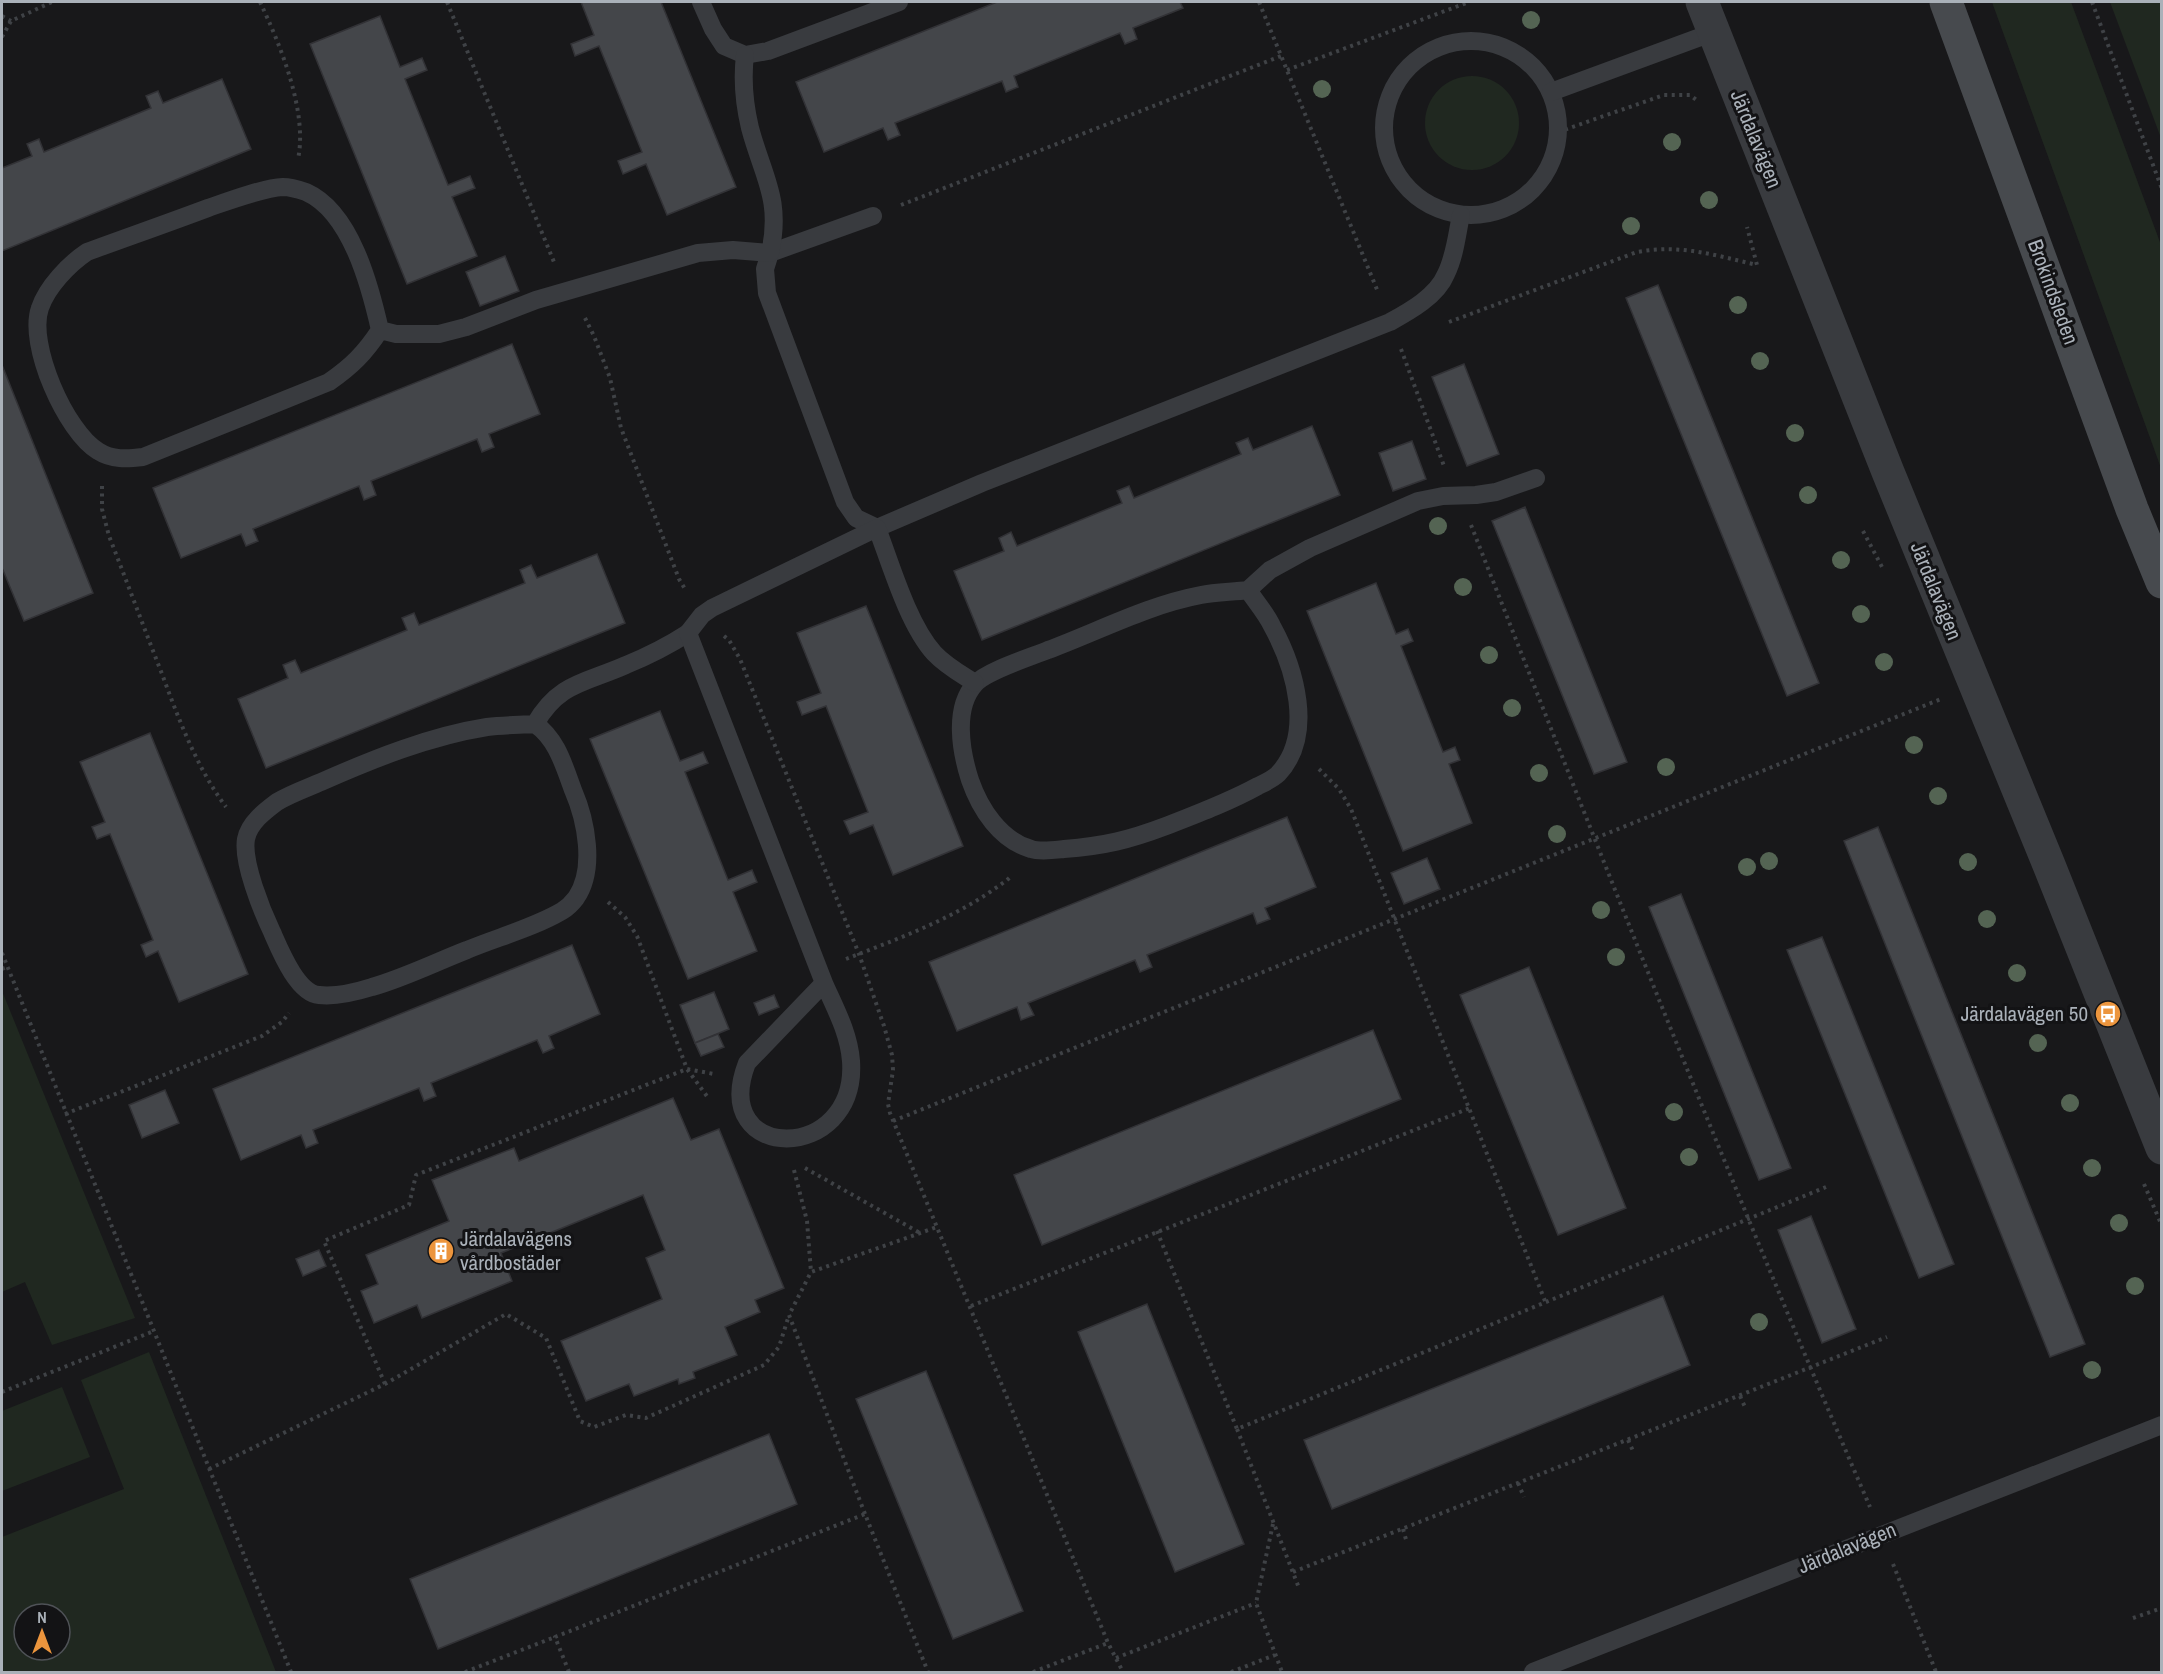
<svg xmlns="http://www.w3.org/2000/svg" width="2163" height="1674" viewBox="0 0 2163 1674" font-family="'Archivo Narrow',sans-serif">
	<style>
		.green { fill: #202820; fill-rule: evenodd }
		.building { fill: #44464a; stroke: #323236; stroke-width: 1.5 }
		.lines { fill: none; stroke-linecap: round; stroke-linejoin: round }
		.path { stroke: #3f4246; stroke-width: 4; stroke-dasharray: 3 4.5; stroke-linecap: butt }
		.service { stroke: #393b3f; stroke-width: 18 }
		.tertiary { stroke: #393b3f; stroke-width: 33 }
		.secondary { stroke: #474a4e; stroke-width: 33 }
		.tree { fill: #546453 }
		.labels { text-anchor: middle; stroke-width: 6; stroke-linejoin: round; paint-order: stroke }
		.street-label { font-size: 21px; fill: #aab1b9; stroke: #131315 }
		.poi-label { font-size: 21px; fill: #aab1b9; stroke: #131315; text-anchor: end }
	</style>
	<rect width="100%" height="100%" fill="#18181a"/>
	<g class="green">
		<polygon points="1992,2 2071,2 2161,245 2161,468"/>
		<polygon points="2110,2 2161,2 2161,138"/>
		<circle cx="1472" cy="123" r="47"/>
		<polygon points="2,991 135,1318 52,1345 25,1282 2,1292"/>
		<path d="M149 1352 276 1672H2V1537L124 1489 81 1380ZM24 1614H60V1650H24Z"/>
		<polygon points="62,1387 90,1457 2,1491 2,1411"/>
	</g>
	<g class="building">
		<polygon points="581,2 661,2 736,187 667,215 646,164 623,174 618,161 642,152 599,46 575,56 571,44 594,35"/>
		<polygon points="997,2 1180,2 1183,8 1133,28 1137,39 1125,44 1120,33 1014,76 1018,87 1006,92 1002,81 895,123 900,135 888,140 883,128 824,152 796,82"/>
		<polygon points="380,16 400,67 422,58 427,70 405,79 448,185 470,176 475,188 452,197 477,256 407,284 310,44"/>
		<polygon points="222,79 251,149 2,251 2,168 32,156 27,144 39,139 44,152 151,108 146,96 158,91 163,103"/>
		<polygon points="505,256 519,291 480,306 466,272"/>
		<polygon points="1658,285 1819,683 1787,696 1626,298"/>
		<polygon points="512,344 540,414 489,434 494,447 482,452 477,439 371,481 376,495 364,500 359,486 253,529 258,541 246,546 241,534 181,558 153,488"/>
		<polygon points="1464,364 1499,454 1467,466 1432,377"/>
		<polygon points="2,365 93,593 24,621 3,570 2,571"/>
		<polygon points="1312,426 1340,495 982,640 954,571 1004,551 999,538 1011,532 1017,546 1122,503 1117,491 1129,486 1134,498 1241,454 1236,443 1248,438 1253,450"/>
		<polygon points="1412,441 1426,479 1393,491 1379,453"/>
		<polygon points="1525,507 1627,762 1594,774 1492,521"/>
		<polygon points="597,554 625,623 266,768 238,699 288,678 283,665 295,660 301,673 407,630 402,618 414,613 419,625 525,583 520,570 531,565 537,578"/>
		<polygon points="1376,583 1396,634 1408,629 1413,641 1401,646 1443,752 1455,747 1460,760 1449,764 1472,823 1403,851 1307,611"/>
		<polygon points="866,606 963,846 893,875 873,825 850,834 844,821 868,812 826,706 802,715 797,702 821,693 797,633"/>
		<polygon points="660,711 680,761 703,752 708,763 685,772 728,880 752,870 757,882 733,892 757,951 688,979 590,739"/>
		<polygon points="150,733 248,974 179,1002 158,951 146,957 141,945 153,940 110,834 97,839 92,827 105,822 80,762"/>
		<polygon points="1287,817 1316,887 1265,908 1270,919 1257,924 1253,913 1147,955 1152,967 1140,972 1135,960 1028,1003 1034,1015 1021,1020 1017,1007 957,1031 929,962"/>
		<polygon points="1878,827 2085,1344 2050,1357 1844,841"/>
		<polygon points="1427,858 1440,889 1404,904 1391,873"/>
		<polygon points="1681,894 1791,1168 1759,1180 1649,907"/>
		<polygon points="1822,937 1954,1264 1919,1278 1787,950"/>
		<polygon points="572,945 600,1014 549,1036 554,1048 543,1053 537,1040 431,1083 436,1096 424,1101 419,1088 313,1130 318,1143 306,1148 301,1135 241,1160 213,1089"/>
		<polygon points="1529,967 1626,1208 1558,1235 1460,995"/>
		<polygon points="714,992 729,1029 695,1043 680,1005"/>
		<polygon points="774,995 779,1007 759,1015 754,1003"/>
		<polygon points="1373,1030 1401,1099 1042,1245 1014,1175"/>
		<polygon points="718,1034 724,1047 701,1056 695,1043"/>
		<polygon points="165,1090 179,1123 142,1138 129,1105"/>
		<polygon points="673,1098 691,1140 719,1129 784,1288 755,1300 760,1312 725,1327 737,1355 693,1372 695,1378 679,1384 678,1379 634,1396 629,1384 586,1401 561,1341 662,1299 646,1258 665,1250 643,1195 501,1253 512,1281 422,1318 417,1305 374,1323 361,1291 378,1284 366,1255 449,1221 432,1180 514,1148 519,1161"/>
		<polygon points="1811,1216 1856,1329 1822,1343 1778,1230"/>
		<polygon points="319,1250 326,1266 303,1276 296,1259"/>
		<polygon points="1663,1296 1690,1365 1332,1509 1304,1440"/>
		<polygon points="1147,1304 1244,1544 1175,1572 1078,1332"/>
		<polygon points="926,1371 1023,1611 953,1639 856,1399"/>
		<polygon points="769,1434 797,1504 438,1649 410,1579"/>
	</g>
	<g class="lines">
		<g class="path">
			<path d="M260 2C280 44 308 112 298 159"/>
			<polyline points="447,2 554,262"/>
			<polyline points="1259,2 1378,292"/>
			<polyline points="2092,2 2162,189"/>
			<polyline points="2,16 11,21"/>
			<polyline points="2,37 11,21 52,2"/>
			<polyline points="1287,70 1469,2"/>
			<polyline points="1558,132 1664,95 1690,95 1699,102"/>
			<polyline points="901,205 1281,56"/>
			<polyline points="585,318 594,336 610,378 621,428 679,579 685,589"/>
			<path d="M1449 322 1637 252C1681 244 1714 255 1757 265L1747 227"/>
			<polyline points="1401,349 1444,466"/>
			<path d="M102 486V509L109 536C127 582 144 628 162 674 179 720 197 768 226 807"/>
			<path d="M1471 525C1600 854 1730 1183 1870 1507"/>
			<polyline points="1863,531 1882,567"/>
			<polyline points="724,636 729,640 740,659 859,954 884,1026 892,1055 893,1070 888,1104 890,1113 1108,1643 1123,1672"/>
			<polyline points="1319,769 1339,789 1351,809 1545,1301"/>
			<polyline points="608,902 625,917 637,936 687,1069 714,1074"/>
			<polyline points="2,953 291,1672"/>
			<path d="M846 959C895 940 947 921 990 892 998 886 1006 882 1012 875"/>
			<polyline points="2,969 7,967"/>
			<polyline points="65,1114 262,1036 282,1022 289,1013"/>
			<polyline points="893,1121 1941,699"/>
			<polyline points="805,1168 920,1233"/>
			<polyline points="794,1170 807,1221 811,1272"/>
			<polyline points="2144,1184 2162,1226"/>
			<polyline points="1157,1231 1237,1429 1826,1187"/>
			<polyline points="971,1306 1470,1108"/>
			<polyline points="385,1384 324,1241 409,1205 416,1175 687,1069 709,1099"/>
			<polyline points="2,1392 154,1331"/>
			<polyline points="1740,1396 1745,1407"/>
			<polyline points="1237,1429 1299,1588"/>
			<polyline points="1628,1440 1634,1453"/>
			<polyline points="209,1469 385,1384 506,1314 546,1338 580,1421 594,1427 626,1415 646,1418 764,1365 779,1347 789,1315"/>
			<polyline points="1518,1483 1524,1497"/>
			<polyline points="865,1514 789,1315 811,1272 937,1227"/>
			<polyline points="1273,1524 1256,1603 1282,1672"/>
			<polyline points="1403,1529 1407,1543"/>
			<polyline points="1893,1564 1936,1672"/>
			<polyline points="1293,1572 1887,1337"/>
			<polyline points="2133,1618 2162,1608"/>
			<polyline points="1116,1658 1256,1603"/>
			<polyline points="465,1672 555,1637"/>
			<polyline points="569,1672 555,1637 865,1514 928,1672"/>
			<polyline points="1033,1672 1108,1643"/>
			<polyline points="1231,1672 1275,1655"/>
		</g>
		<g class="service">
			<polyline points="701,2 713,29 724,46 745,55 768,51 899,2"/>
			<circle cx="1471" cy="128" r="87"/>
			<polyline points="1551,92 1714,32"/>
			<path d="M873 216 770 253 765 269 767 293 845 502 856 518 877 528 982 483 1390 322C1410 311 1437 296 1446 274 1455 256 1457 234 1461 215"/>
			<path d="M380 330C365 353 352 366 329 382L143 457C127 459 112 460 98 451 66 432 27 344 40 308 47 287 69 264 87 252 128 237 168 223 208 208 228 201 263 188 283 187 289 187 300 190 306 192 351 212 370 286 380 330L396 334H439L466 327 536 300 698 253 733 250 770 253C782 199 763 177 750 128 744 103 742 80 745 55"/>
			<path d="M1248 590C1233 592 1216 592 1201 595 1148 605 1099 631 1048 650 1031 657 986 671 975 684 953 708 961 752 970 780 980 809 1000 840 1031 849 1040 852 1054 850 1064 849 1104 846 1129 840 1166 826 1197 814 1229 802 1258 786 1264 783 1273 779 1278 774 1315 735 1295 668 1272 626 1266 613 1256 602 1248 590L1270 570 1310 548 1418 501 1443 496 1476 495 1496 492 1536 478"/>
			<path d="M535 724C557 739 564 766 573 790 586 820 596 869 576 898 573 902 567 908 562 911 533 928 498 937 467 950 436 962 404 978 372 987 356 992 336 997 319 995 297 993 280 950 272 932 262 911 242 862 246 839 249 823 265 811 277 802 290 794 307 788 321 782 373 759 430 736 487 727 503 725 519 725 535 724 559 682 586 683 626 665 648 656 668 646 688 633"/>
			<path d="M824 983C835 1008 849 1033 851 1061 858 1164 708 1164 747 1063L824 983 688 633 702 615 712 608 877 528C891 565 908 624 934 653 946 666 961 674 975 683"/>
			<polyline points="1533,1672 2162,1425"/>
		</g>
		<polyline class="tertiary" points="1702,2 1888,472 2049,865 2162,1148"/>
		<polyline class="secondary" points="1946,2 2132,509 2162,582"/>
	</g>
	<g class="tree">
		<circle cx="1531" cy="20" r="9"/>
		<circle cx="1322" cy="89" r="9"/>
		<circle cx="1672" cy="142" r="9"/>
		<circle cx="1709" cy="200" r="9"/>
		<circle cx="1631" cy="226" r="9"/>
		<circle cx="1738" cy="305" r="9"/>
		<circle cx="1760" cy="361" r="9"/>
		<circle cx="1795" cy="433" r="9"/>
		<circle cx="1808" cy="495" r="9"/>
		<circle cx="1438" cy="526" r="9"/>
		<circle cx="1841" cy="560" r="9"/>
		<circle cx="1463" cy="587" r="9"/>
		<circle cx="1861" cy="614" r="9"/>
		<circle cx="1489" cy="655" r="9"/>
		<circle cx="1884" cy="662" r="9"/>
		<circle cx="1512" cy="708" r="9"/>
		<circle cx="1914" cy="745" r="9"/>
		<circle cx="1666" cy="767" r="9"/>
		<circle cx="1539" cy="773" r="9"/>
		<circle cx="1938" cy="796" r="9"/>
		<circle cx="1557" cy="834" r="9"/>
		<circle cx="1769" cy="861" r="9"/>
		<circle cx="1968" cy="862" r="9"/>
		<circle cx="1747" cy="867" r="9"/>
		<circle cx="1601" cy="910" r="9"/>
		<circle cx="1987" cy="919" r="9"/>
		<circle cx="1616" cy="957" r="9"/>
		<circle cx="2017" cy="973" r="9"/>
		<circle cx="2038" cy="1043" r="9"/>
		<circle cx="2070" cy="1103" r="9"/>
		<circle cx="1674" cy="1112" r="9"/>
		<circle cx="1689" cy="1157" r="9"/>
		<circle cx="2092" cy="1168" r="9"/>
		<circle cx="2119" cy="1223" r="9"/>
		<circle cx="2135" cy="1286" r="9"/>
		<circle cx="1759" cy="1322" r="9"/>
		<circle cx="2092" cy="1370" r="9"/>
	</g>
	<defs>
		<symbol id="bus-disc" viewBox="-11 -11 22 22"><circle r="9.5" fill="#ec953d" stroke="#131315"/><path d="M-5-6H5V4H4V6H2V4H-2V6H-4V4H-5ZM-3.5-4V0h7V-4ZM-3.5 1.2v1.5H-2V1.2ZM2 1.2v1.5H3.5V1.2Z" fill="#fff"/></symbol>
		<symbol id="building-disc" viewBox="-11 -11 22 22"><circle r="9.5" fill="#ec953d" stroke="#131315"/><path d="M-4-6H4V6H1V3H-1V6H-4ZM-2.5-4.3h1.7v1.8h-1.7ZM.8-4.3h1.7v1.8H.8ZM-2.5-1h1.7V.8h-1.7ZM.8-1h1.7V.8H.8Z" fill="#fff"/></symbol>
	</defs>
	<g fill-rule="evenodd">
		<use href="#bus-disc" x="2093" y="999" width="30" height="30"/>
		<use href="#building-disc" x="426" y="1236" width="30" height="30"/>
	</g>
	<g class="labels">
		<g class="street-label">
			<text transform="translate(1756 139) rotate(68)" y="7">Järdalavägen</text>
			<text transform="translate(2053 292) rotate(70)" y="7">Brokindsleden</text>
			<text transform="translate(1936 591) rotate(68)" y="7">Järdalavägen</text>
			<text transform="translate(1847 1548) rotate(-22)" y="7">Järdalavägen</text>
		</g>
		<g class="poi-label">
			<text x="2088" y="1021">Järdalavägen 50</text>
			<text x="460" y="1246" text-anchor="start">Järdalavägens<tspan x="460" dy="24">vårdbostäder</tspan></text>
		</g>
	</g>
	<rect width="2163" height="1674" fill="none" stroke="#aab1b9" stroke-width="6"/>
	<g transform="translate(42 1632)"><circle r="28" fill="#131315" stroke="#4f5257" stroke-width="1.5"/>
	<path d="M0-4.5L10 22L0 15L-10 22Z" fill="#ec953d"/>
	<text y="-9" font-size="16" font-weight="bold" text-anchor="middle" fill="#aab1b9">N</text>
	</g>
</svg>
